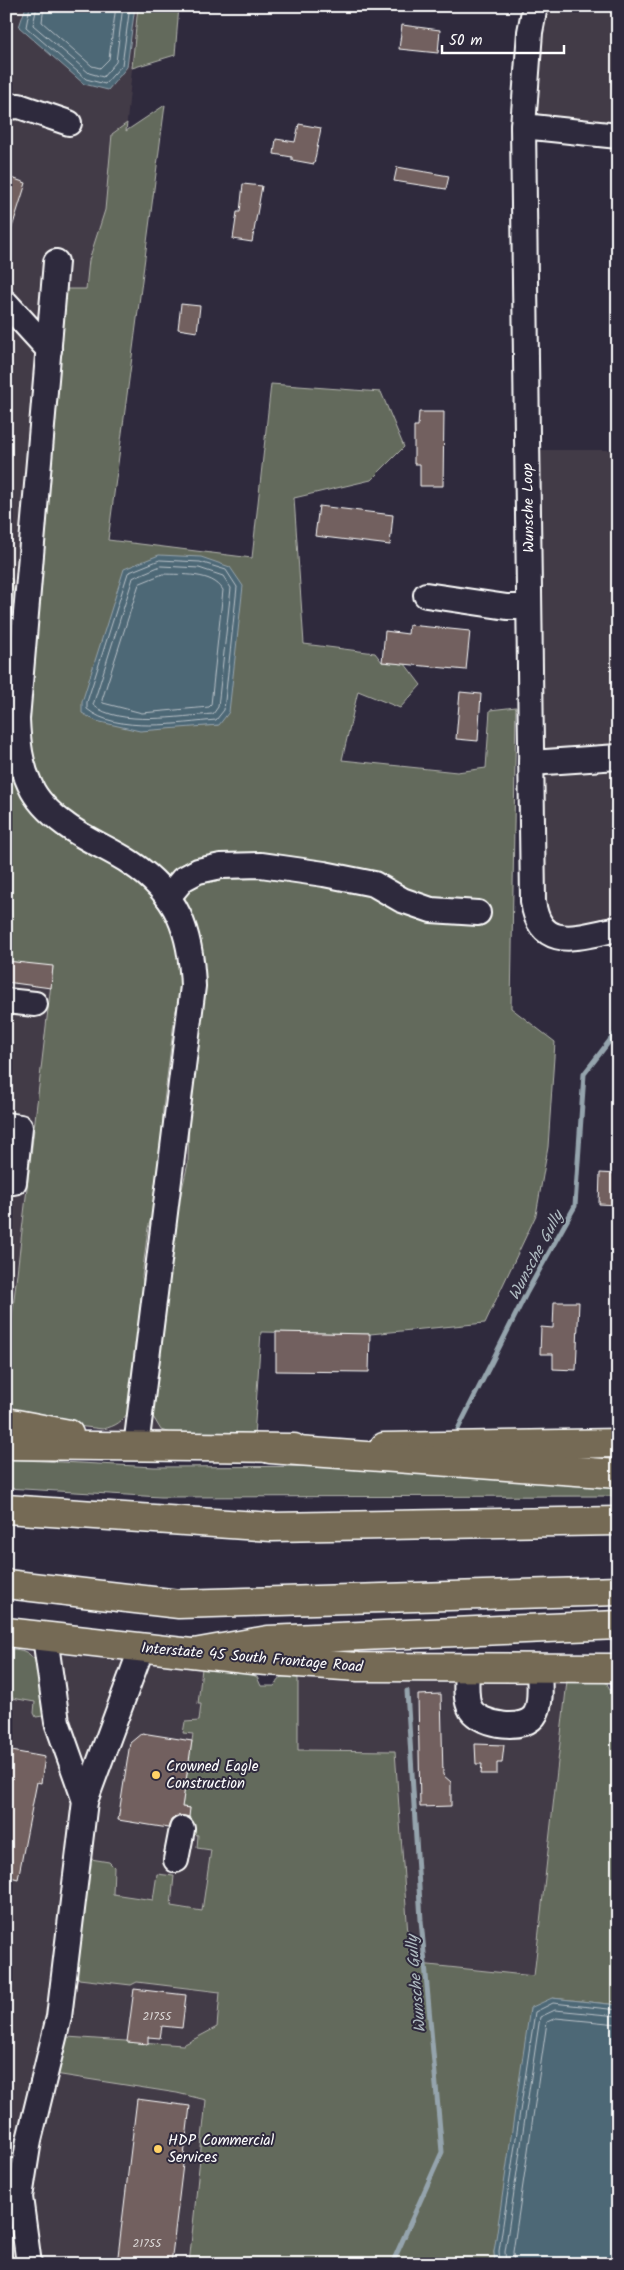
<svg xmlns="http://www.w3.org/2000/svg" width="624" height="2270" viewBox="0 0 624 2270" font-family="Kalam,sans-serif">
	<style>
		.built { fill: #433a47 }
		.green { fill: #646a5c; stroke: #b2b4ae; fill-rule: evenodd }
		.water { fill: #4e6776; stroke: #95a4ad }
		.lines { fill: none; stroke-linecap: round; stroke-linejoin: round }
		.shore { stroke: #b8c2c8; stroke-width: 1 }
		.stream { stroke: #95a4ad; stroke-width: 5 }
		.building { fill: #72615f; stroke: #fff }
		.minor-casing { stroke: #fff; stroke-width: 28 }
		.major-casing { stroke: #fff; stroke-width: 31 }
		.highway-casing { stroke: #fff; stroke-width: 31 }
		.minor { stroke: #2f2a3d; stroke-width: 24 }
		.major { stroke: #756a55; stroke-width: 28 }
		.highway { stroke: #756a55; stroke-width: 28 }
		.poi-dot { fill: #ffd166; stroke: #2f2a3d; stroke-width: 2 }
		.labels { text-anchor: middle; stroke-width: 4; stroke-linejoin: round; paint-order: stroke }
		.number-label { font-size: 12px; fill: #dcd8d7 }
		.street-label { font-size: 15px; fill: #fff; stroke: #2f2a3d }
		.poi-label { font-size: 15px; fill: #fff; stroke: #2f2a3d; text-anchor: start }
		.water-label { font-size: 16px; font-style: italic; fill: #afbbc1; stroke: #2f2a3d }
	</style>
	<rect width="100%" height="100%" fill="#2f2a3d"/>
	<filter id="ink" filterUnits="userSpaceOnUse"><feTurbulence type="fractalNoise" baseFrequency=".02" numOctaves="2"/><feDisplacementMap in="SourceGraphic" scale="10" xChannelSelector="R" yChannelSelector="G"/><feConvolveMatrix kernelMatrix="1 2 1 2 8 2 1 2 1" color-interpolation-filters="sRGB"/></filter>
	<g filter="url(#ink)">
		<g class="built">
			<polygon points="6,6 138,6 126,132 51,750 178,840 219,940 261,1327 254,1437 176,1435 89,1429 6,1418"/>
			<polygon points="543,6 618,6 618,129 545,120 532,108"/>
			<polygon points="535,450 618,450 618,921 582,928 553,926 542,909"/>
			<polygon points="6,1649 208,1669 230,1957 195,2264 6,2264"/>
			<polygon points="298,1678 367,1683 567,1681 534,1976 410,1963 395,1751 298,1750"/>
		</g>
		<g class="green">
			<polygon points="138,6 179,6 175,55 132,68"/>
			<path d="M165 105 108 540 252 558 271 384 381 392 404 447 371 480 294 498 304 644 375 653 382 662 405 664 421 685 400 708 358 691 342 760 457 772 486 768 490 710 516 707 511 1008 555 1042 548 1147 536 1215 485 1323 370 1334 261 1332 254 1437 176 1435 161 1430 152 1415V1398L176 1215 188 1163 189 1114 204 992V961L197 930 184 896 194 881 250 871 416 900 371 871 255 859 172 877C158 872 150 861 138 853 122 842 103 836 87 826 42 797 32 769 28 718L65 289H86L89 260 105 210 112 134 127 123 126 131ZM159 555 218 725 200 726Z"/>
			<polygon points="6,577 12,579 15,603 6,698"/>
			<path d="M6 756 14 771 115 866 141 885 156 900 170 922 176 938 181 969 180 993 175 1014 163 1109 162 1137 153 1212 148 1228 142 1277 144 1286 141 1318 129 1411C122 1422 116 1426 103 1429L6 1418V1367L53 967 6 961Z"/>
			<polygon points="6,1459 154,1467 375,1466 618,1481 618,1496 161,1497 6,1488"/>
			<path d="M6 1649C14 1649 23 1649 29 1654 44 1666 51 1699 43 1716L36 1717 34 1713 35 1702 6 1697Z"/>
			<polygon points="202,1668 251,1674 257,1677 261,1686 274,1686 282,1677 298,1678 298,1750 395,1751 410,1963 534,1976 567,1681 599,1681 607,1683 610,1690 618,1690 618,2005 552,1998 494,2252 495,2264 189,2264 206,2100 177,2093 55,2074 67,2037 183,2045 217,2027 220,1992 137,1982 131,1985 79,1979 76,1973 88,1861 91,1859 109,1862 114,1867 113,1894 153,1900 157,1874 174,1876 171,1906 202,1911 211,1850 197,1848 198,1835 186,1833 190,1808 182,1807 193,1734 183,1733 185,1722 199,1721 201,1704 198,1704"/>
		</g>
		<g class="water">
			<polygon points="26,6 135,6 127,67 108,90 84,84 19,27"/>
			<polygon points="159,555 201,557 230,567 243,586 229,712 219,725 140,731 96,721 82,713 82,702 124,569"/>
			<polygon points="552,1998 618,2005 618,2264 495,2264 494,2252 530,2008"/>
		</g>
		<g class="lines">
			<g class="shore">
				<polyline points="30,6 26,27 86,79 105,84 122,65 130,6"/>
				<polyline points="37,6 33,25 89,73 103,77 116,62 123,6"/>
				<polyline points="44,6 42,22 92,66 100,68 109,59 116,6"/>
				<path d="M160 560 200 562 226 570 237 587 224 710 216 720C180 723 117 734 87 709V702L128 573Z"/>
				<path d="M161 566 199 568 223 576 231 588 218 707 213 714C181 716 119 727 93 705L133 578Z"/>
				<path d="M163 574C182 575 212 572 223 590L211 705 209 707 142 713 103 703 102 700 139 584Z"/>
				<polyline points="500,2264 499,2251 535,2012 553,2003 618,2010"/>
				<polyline points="506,2264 505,2252 540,2017 555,2010 618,2016"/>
				<polyline points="514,2264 513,2252 547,2022 556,2018 618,2024"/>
			</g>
			<g class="stream">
				<polyline points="458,1429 527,1292 575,1206 584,1074 618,1030"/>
				<polyline points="392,2264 442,2152 421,1920 407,1691"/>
			</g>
		</g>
		<g class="building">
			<polygon points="402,25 440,30 438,53 399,49"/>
			<polygon points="299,124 321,128 314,164 292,160 292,157 274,154 276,139 295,142"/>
			<polygon points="397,167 449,176 446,189 394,181"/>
			<polygon points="6,176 26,183 9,237 6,236"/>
			<polygon points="243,184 262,186 252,242 233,239 237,212 240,212"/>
			<polygon points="181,304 200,306 197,332 178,329"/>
			<polygon points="419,412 444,412 443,486 420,486 420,464 414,464 414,426 418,426"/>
			<polygon points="319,506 393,515 390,545 315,536"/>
			<polygon points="409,625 470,631 466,670 382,662 385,631 408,634"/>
			<polygon points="460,692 481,694 478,741 456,739"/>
			<polygon points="6,961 53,966 51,988 6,982"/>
			<polygon points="600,1173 618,1174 618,1205 599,1204"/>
			<polygon points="554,1302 579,1302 576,1370 553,1369 553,1354 540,1354 541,1327 553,1328"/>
			<polygon points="276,1332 370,1334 369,1372 276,1371"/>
			<polygon points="441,1694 443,1775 451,1782 451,1806 420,1807 418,1695"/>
			<polygon points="142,1733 192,1741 182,1807 190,1808 189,1817 177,1816 171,1820 168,1828 118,1820 130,1743"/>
			<polygon points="475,1744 504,1745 502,1763 497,1763 497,1774 481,1774 482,1764 476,1764"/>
			<polygon points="6,1750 45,1757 41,1783 37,1782 18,1879 6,1876"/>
			<polygon points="134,1989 186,1995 182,2028 162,2026 160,2038 148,2037 148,2044 127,2042"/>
			<polygon points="137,2099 190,2106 171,2264 117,2264"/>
		</g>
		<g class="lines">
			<defs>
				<g id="minor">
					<path d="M535 6 530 32 523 126 533 901C540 954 580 936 618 929"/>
					<polyline points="6,107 19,106 69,123"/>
					<polyline points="523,126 618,136"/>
					<path d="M56 262 17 719C18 742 20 764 30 785 37 801 52 815 66 825 86 840 110 849 131 863 178 894 191 932 193 986L136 1447"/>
					<polyline points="6,303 49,350"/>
					<polyline points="426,595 507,607 529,607"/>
					<polyline points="531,763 618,757"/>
					<polyline points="168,897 183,879 198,871 221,866 261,865 324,874 374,884 402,900 431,910 478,913"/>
					<polyline points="6,1001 35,1004"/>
					<polyline points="6,1125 20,1127 14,1182 6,1181"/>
					<polyline points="45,1637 57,1722 85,1801"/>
					<path d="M467 1667C467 1680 464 1698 471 1710 481 1725 526 1733 536 1713 542 1700 539 1681 539 1667"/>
					<polyline points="176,1860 182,1829"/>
					<polyline points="29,2264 20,2197 29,2140 59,2017 85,1801 142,1647"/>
				</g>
				<g id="major">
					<polyline points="6,1422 69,1434"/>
					<polyline points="6,1445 294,1448"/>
					<polyline points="384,1447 618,1443"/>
					<polyline points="6,1632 253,1660 358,1667 618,1668"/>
				</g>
				<g id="highway">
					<polyline points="270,1449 618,1474"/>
					<polyline points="6,1509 272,1527 618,1521"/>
					<polyline points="6,1584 179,1604 618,1591"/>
					<polyline points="194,1653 268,1640 618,1625"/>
				</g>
			</defs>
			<use href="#minor" class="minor-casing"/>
			<use href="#major" class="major-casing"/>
			<use href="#highway" class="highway-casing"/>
			<use href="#minor" class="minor"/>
			<use href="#major" class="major"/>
			<use href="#highway" class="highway"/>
		</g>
	</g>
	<g class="poi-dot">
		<circle cx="156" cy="1775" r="5"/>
		<circle cx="158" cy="2149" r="5"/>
	</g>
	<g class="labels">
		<g class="number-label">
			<text x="157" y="2020">21755</text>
			<text x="147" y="2247">21755</text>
		</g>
		<g class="street-label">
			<text transform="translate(528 508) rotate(-91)" y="5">Wunsche Loop</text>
			<text transform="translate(252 1657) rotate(5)" y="5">Interstate 45 South Frontage Road</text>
		</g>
		<g class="poi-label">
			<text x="166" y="1771">Crowned Eagle<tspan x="166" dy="17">Construction</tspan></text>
			<text x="168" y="2145">HDP Commercial<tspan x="168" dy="17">Services</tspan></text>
		</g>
		<g class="water-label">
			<text transform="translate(535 1255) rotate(-62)" y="6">Wunsche Gully</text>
			<text transform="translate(415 1984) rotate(-95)" y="6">Wunsche Gully</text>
		</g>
	</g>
	<rect width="624" height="2270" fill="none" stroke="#2f2a3d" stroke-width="25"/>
	<rect x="12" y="12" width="599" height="2245" fill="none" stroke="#fff" stroke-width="2" filter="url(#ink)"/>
	<path d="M442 45v8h122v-8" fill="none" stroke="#ffffff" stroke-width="2.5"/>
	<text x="449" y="45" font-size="15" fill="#ffffff" stroke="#2f2a3d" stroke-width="4" paint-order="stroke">50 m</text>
</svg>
